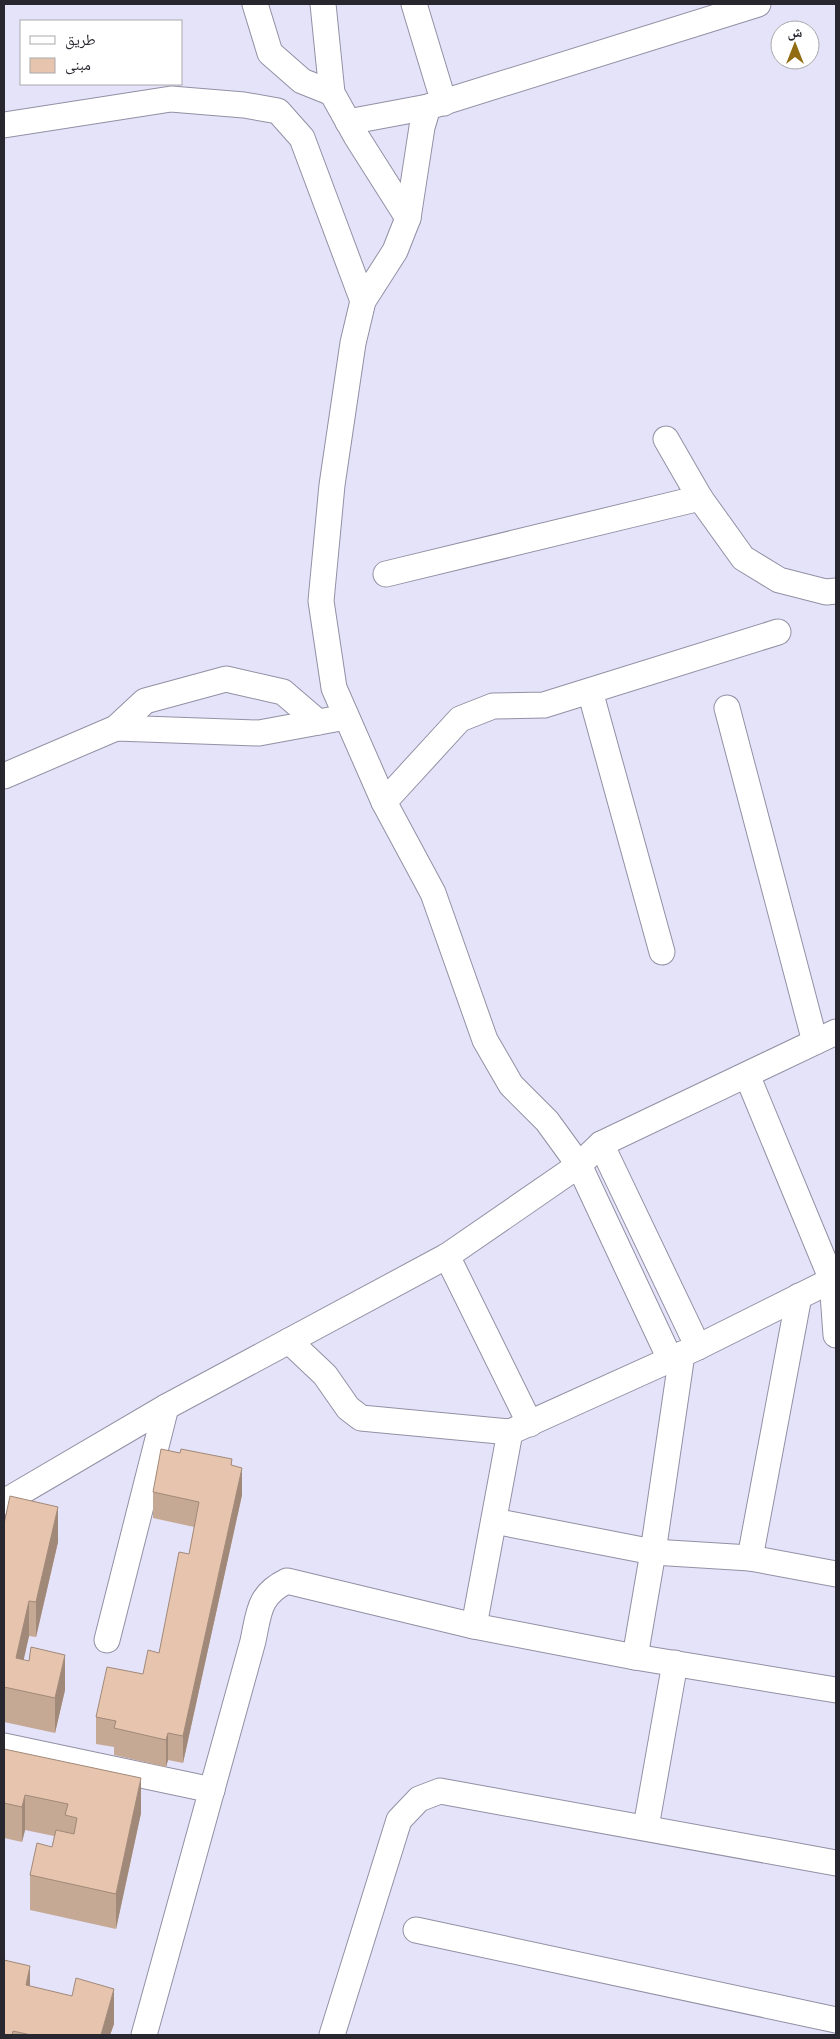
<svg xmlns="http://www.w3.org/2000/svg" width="840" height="2039" viewBox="0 0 840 2039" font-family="Poppins,'Noto Naskh Arabic',sans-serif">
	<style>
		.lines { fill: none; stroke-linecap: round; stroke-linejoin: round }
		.minor-casing { stroke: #9290a4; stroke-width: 27 }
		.minor { stroke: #fff; stroke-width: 25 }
		.wall { fill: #c6a995 }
		.shaded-wall { fill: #a18979 }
		.building { fill: #e6c4ad; stroke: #a18979 }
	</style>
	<rect width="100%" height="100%" fill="#e5e3f9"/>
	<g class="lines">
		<defs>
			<g id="minor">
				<polyline points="255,4 270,53 302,81 332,93"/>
				<polyline points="323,4 332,93 356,136 408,218"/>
				<polyline points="414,4 444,103"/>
				<polyline points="348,122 428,107"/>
				<polyline points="4,125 171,99 244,105 278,111 302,138 363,301"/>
				<polyline points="666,439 700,498 743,558 779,580 826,592 836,591"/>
				<polyline points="386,574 700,498"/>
				<polyline points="590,691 662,952"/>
				<polyline points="727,708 815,1042"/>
				<polyline points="116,728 145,701 226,679 283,692 318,722"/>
				<polyline points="4,776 116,728 259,733 346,717"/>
				<polyline points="384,802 460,719 493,706 544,705 778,632"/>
				<polyline points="747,1075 832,1280 836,1335"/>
				<polyline points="601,1144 698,1347"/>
				<polyline points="447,1256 530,1424"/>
				<polyline points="289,1341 325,1375 348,1408 361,1418 510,1432 698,1347 836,1278"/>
				<polyline points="670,1359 579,1165 547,1121 511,1085 485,1040 433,893 384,802 334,688 321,601 332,485 353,343 363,301 395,251 408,218 422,127 428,107 758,4"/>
				<polyline points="510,1432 474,1626 635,1657 836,1690"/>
				<polyline points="4,1502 166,1407 447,1256 579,1165 601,1144 836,1032"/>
				<polyline points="494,1521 653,1552 750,1558 836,1574"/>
				<polyline points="750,1558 799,1296"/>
				<polyline points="107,1640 166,1407"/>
				<polyline points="635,1657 653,1552 682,1354"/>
				<polyline points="4,1746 212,1790"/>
				<polyline points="646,1827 675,1663"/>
				<polyline points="416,1930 836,2020"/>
				<path d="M144 2035 253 1641C259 1613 258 1595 287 1581L474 1626"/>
				<polyline points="332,2035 399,1820 419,1799 440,1791 836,1863"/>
			</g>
		</defs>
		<use href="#minor" class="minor-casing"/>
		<use href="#minor" class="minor"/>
	</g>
	<g class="wall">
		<polygon points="232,1466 242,1495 183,1763 168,1760 166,1767 114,1755 114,1747 96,1744 96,1717 143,1674 159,1653 189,1554 194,1527 153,1518 153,1492"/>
		<polygon points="4,1524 58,1542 36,1637 29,1636 23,1660 65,1690 55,1733 4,1722"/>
		<polygon points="4,1749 141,1813 116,1929 30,1910 30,1875 52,1847 54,1836 25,1830 22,1842 4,1838"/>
		<polygon points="30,1986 114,2024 110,2035 4,2035"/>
	</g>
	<g class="shaded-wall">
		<polygon points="242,1468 242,1495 183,1763 183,1736"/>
		<polygon points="58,1507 58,1542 36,1637 36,1602"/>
		<polygon points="29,1601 29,1636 17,1690 16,1658"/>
		<polygon points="65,1655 65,1690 55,1733 55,1698"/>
		<polygon points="168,1733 168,1760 166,1767 166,1740"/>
		<polygon points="141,1778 141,1813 116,1929 116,1894"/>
		<polygon points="25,1795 25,1830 22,1842 22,1807"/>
		<polygon points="30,1966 30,2001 26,1985"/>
		<polygon points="114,1989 114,2024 110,2035 101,2035"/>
	</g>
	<g class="building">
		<polygon points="161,1449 180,1453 181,1449 232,1459 231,1465 242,1468 183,1736 168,1733 166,1740 114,1728 116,1721 96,1717 107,1667 143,1674 148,1650 159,1653 179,1552 189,1554 199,1502 153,1492"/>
		<polygon points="10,1496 58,1507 36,1602 29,1601 16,1658 29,1661 31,1647 65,1655 55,1698 4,1687 4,1524"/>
		<polygon points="4,1749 141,1778 116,1894 30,1875 37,1843 52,1847 56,1830 74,1834 77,1818 65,1815 68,1804 25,1795 22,1807 4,1803"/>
		<polygon points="4,1960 30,1966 26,1985 72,1996 76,1978 114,1989 101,2035 31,2035 13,2031 12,2035 4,2035"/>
	</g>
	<rect width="840" height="2039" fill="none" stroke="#28272f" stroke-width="10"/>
	<rect x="20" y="20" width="162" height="65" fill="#ffffff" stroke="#a9a9ac"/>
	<rect x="30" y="36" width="25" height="8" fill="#ffffff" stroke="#a9a9ac"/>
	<text x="65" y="45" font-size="15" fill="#28272f">طريق</text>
	<rect x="30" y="58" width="25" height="15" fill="#e6c4ad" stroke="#a9a9ac"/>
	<text x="65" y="70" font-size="15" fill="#28272f">مبنى</text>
	<g transform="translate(795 45)"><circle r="24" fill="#ffffff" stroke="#a9a9ac"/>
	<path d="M0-4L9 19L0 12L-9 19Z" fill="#916c12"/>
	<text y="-8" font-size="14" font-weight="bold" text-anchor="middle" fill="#28272f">ش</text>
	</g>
</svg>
